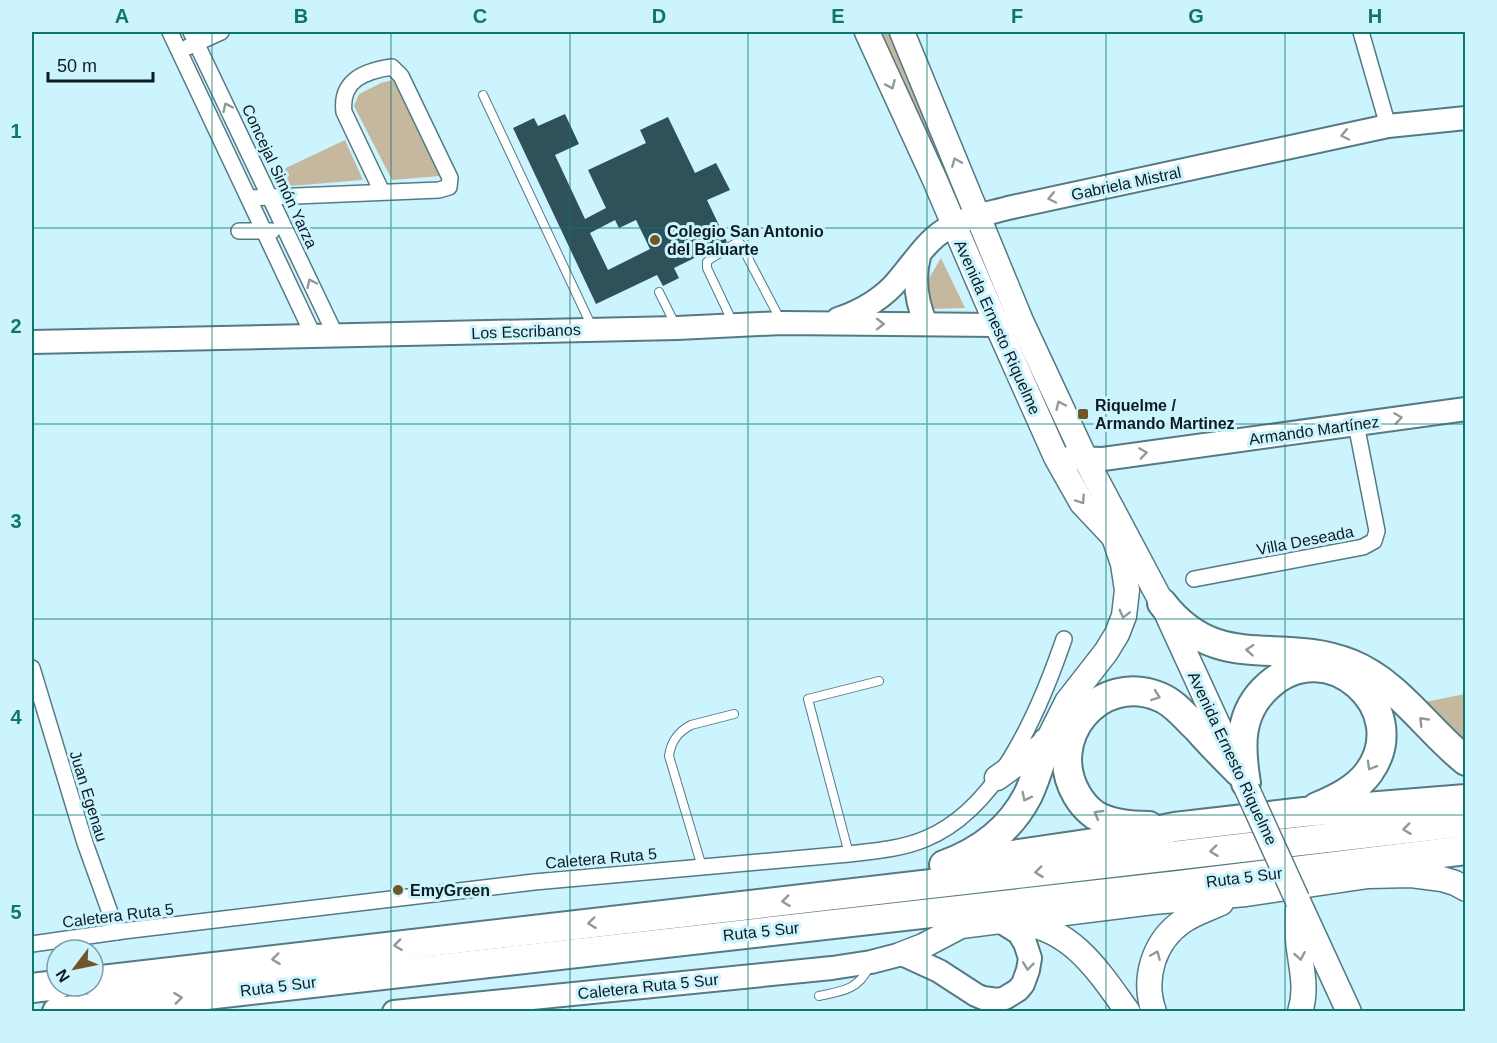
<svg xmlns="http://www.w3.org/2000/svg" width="1497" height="1043" viewBox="0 0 1497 1043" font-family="Helvetica,sans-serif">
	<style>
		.green { fill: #c6b89e }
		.building { fill: #2f5159; fill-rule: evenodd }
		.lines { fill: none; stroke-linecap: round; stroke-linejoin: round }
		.lane-casing { stroke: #557a83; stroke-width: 10 }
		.street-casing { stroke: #557a83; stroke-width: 18 }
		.secondary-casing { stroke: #557a83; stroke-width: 26 }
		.primary-casing { stroke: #557a83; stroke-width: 27 }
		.highway-casing { stroke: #557a83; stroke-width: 32 }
		.lane { stroke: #fff; stroke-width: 8 }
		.street { stroke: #fff; stroke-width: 15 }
		.secondary { stroke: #fff; stroke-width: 22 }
		.primary { stroke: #fff; stroke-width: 24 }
		.highway { stroke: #fff; stroke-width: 28 }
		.primary-bridge-casing { stroke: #557a83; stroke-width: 27; stroke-linecap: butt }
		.primary-bridge { stroke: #fff; stroke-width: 24 }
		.oneway { stroke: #92999b }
		.grid { fill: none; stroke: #0f766e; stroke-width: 1.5; stroke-opacity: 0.55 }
		.poi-dot { fill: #6f5728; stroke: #ccf4fe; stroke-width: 2 }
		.labels { text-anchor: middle; stroke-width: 6; stroke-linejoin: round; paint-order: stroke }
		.street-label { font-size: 16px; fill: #0d1c20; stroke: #ccf4fe }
		.poi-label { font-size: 16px; font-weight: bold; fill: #0d1c20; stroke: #ccf4fe; text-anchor: start }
		.neatline { fill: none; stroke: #0f766e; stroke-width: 2 }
		.grid-label { font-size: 20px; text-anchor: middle; font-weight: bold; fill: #0f766e }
	</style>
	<rect width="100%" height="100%" fill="#ccf4fe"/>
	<g class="green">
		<polygon points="875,32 893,32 967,212 959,215"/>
		<polygon points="393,80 440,176 392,180 354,106 359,94 381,83"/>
		<polygon points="345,140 363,180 278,187 271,175"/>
		<polygon points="941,258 965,308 931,309 928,286 928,280"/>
		<polygon points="1465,694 1465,746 1420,703"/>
	</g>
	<path class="building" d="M565 114 579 144 555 155 585 219 606 208 588 170 646 143 640 130 668 117 695 173 716 163 730 190 707 200 727 242 674 268 679 278 663 286 657 275 596 304 513 128 534 118 538 126ZM615 220 619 228 636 220 650 249 608 270 590 233Z"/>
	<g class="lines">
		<defs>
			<g id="lane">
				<polyline points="483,95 592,327"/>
				<polyline points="659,292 675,324"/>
				<polyline points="733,323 707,268 707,262 710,259 736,243 740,243 780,319"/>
				<polyline points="849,854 808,699 879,681"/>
				<path d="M702 867 669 756C671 741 678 732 691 725L734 714"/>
				<path d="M819 996C842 991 858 990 869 967"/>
			</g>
			<g id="street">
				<polyline points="170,32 314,337"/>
				<polyline points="191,32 336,336"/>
				<polyline points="1361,32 1388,126"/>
				<polyline points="188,47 221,32"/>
				<path d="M249 198 439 190 449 187 450 178 401 76 392 67C365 71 340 80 344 112L382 192"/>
				<polyline points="239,231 272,231"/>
				<polyline points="1194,579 1363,547 1374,541 1377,531 1356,424"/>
				<polyline points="32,668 85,843 117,932"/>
				<path d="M32 944 123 931 534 882 849 854C875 851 901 849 925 839 999 809 1040 709 1064 639"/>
			</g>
			<g id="secondary">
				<path d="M919 256C913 280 916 301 926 324"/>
				<path d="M838 319C861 311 883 299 899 279 913 263 925 243 943 231 961 218 986 214 1008 208L1388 126 1466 118"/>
				<polyline points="32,342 677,328 782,323 997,325 1013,322"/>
				<polyline points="1068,458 1103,459 1466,409"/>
				<polyline points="394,1012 832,968 871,962 902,954 939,971 976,995 983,998 998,1000 1005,998 1018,990 1023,984 1028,970 1030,958 1025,943 1019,933 1000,921"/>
			</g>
			<g id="primary">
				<polyline points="867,32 934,178 997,325 1056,457 1082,503 1114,537 1119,546"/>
				<polyline points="902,32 1021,321 1085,458 1162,603 1235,762"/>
				<polyline points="997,778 1047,742 1067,702 1106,652 1117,634 1124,616 1127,590 1123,564 1114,537"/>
				<polyline points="1297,899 1349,1012"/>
				<path d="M1298 910C1298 923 1297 937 1299 949 1302 971 1307 990 1300 1012"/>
				<path d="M1020 923C1072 928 1100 973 1128 1012"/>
				<polyline points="902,954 923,946 961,926 1153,902 1246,894 1368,876 1411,875 1442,879 1455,883 1466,889"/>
				<path d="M1154 1012C1142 978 1154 941 1183 921 1195 913 1208 909 1221 903"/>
			</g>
			<g id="highway">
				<path d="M1162 603C1218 676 1281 635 1351 664 1398 683 1427 730 1466 761"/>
				<path d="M1246 783C1240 747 1238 713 1268 686 1328 631 1414 709 1369 772 1357 789 1336 799 1317 807"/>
				<path d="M1149 826C1132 826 1110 824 1095 815 1088 810 1081 802 1077 795 1044 739 1099 671 1160 697 1175 703 1186 718 1198 729 1211 744 1225 758 1239 772"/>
				<polyline points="992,858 1100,842 1175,827 1304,812 1466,799"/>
				<path d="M944 865C980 852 1010 830 1028 795 1036 778 1041 760 1047 742"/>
				<polyline points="93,981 1466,822"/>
				<polyline points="32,988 57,985"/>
				<polyline points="57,1012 1179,885 1466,850"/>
			</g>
		</defs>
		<use href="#lane" class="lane-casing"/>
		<use href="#street" class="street-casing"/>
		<use href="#secondary" class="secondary-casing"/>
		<use href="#primary" class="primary-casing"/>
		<use href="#highway" class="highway-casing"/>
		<use href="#lane" class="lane"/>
		<use href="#street" class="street"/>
		<use href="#secondary" class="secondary"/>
		<use href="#primary" class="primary"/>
		<use href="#highway" class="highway"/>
		<defs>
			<polyline id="primary-bridge" points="1247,789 1297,899"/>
		</defs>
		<use href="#primary-bridge" class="primary-bridge-casing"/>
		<use href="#primary-bridge" class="primary-bridge"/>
	</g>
	<defs><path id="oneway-chevron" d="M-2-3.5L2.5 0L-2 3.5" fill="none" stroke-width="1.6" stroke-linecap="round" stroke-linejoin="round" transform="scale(1.5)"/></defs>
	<g class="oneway">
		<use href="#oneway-chevron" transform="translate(891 85) rotate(66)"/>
		<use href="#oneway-chevron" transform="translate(227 107) rotate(-115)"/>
		<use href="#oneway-chevron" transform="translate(1345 135) rotate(168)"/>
		<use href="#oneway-chevron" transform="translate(956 162) rotate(-112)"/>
		<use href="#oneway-chevron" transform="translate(1052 198) rotate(168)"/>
		<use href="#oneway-chevron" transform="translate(311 283) rotate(-115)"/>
		<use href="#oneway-chevron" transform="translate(880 324)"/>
		<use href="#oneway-chevron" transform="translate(1060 405) rotate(-115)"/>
		<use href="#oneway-chevron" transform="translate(1398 418) rotate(-8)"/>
		<use href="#oneway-chevron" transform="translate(1143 453) rotate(-8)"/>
		<use href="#oneway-chevron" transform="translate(1081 500) rotate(56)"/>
		<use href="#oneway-chevron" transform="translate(1124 614) rotate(104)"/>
		<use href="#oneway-chevron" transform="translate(1250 650) rotate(-176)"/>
		<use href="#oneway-chevron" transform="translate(1156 696) rotate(20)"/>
		<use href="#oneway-chevron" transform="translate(1423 721) rotate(-134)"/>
		<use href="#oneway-chevron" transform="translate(1371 766) rotate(120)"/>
		<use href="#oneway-chevron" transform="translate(1026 797) rotate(117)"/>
		<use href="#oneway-chevron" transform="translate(1098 814) rotate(-150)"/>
		<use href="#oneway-chevron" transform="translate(1407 829) rotate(173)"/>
		<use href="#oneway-chevron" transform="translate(1214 851) rotate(173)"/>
		<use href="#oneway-chevron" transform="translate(1039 872) rotate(173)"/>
		<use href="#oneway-chevron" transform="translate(786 901) rotate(173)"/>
		<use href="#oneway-chevron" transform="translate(592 923) rotate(173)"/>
		<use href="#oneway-chevron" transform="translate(398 945) rotate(173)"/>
		<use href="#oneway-chevron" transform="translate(1156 955) rotate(-67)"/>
		<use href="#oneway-chevron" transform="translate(1300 956) rotate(80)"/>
		<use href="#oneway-chevron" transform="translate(276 959) rotate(173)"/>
		<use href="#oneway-chevron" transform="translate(1028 966) rotate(97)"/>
		<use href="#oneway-chevron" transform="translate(178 998) rotate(-7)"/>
	</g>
	<path class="grid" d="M212 32V1012M391 32V1012M570 32V1012M748 32V1012M927 32V1012M1106 32V1012M1285 32V1012M32 228H1466M32 424H1466M32 619H1466M32 815H1466"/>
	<g class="poi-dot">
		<circle cx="655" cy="240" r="6"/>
		<rect x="1077" y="408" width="12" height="12" rx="3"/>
		<circle cx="398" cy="890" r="6"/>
	</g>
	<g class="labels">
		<g class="street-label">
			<text transform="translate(280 176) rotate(65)" y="6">Concejal Simón Yarza</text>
			<text transform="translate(1126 183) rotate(-12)" y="6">Gabriela Mistral</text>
			<text transform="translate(998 327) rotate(66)" y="6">Avenida Ernesto Riquelme</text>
			<text transform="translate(526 331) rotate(-2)" y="6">Los Escribanos</text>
			<text transform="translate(1314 430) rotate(-8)" y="6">Armando Martínez</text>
			<text transform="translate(1305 540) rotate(-11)" y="6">Villa Deseada</text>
			<text transform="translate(1233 758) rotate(65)" y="6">Avenida Ernesto Riquelme</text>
			<text transform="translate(89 796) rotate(73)" y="6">Juan Egenau</text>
			<text transform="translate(601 858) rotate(-5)" y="6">Caletera Ruta 5</text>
			<text transform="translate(1244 877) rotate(-7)" y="6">Ruta 5 Sur</text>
			<text transform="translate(118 915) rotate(-7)" y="6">Caletera Ruta 5</text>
			<text transform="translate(761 931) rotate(-6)" y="6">Ruta 5 Sur</text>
			<text transform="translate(278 986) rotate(-7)" y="6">Ruta 5 Sur</text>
			<text transform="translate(648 986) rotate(-6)" y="6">Caletera Ruta 5 Sur</text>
		</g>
		<g class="poi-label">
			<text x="667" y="237">Colegio San Antonio<tspan x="667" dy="18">del Baluarte</tspan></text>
			<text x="1095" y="411">Riquelme /<tspan x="1095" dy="18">Armando Martinez</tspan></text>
			<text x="410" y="896">EmyGreen</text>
		</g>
	</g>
	<rect width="1497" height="1043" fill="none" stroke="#ccf4fe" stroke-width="66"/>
	<g transform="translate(75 968) rotate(238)"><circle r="28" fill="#ccf4fe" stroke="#809ea5" stroke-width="1.5"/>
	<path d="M0-4.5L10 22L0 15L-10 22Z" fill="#6f5728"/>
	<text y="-9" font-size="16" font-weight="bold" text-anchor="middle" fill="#0d1c20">N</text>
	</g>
	<path d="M48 72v9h105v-9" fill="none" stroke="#0d1c20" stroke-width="3"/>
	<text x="57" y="72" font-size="18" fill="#0d1c20" stroke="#ccf4fe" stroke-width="4.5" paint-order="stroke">50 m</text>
	<rect x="33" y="33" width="1431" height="977" class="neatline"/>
	<g class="grid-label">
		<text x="122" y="23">A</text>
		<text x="301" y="23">B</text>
		<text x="480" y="23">C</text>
		<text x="659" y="23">D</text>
		<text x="838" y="23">E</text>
		<text x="1017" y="23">F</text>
		<text x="1196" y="23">G</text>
		<text x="1375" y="23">H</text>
		<text x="16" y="138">1</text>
		<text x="16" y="333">2</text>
		<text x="16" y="528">3</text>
		<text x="16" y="724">4</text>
		<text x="16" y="919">5</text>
	</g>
</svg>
